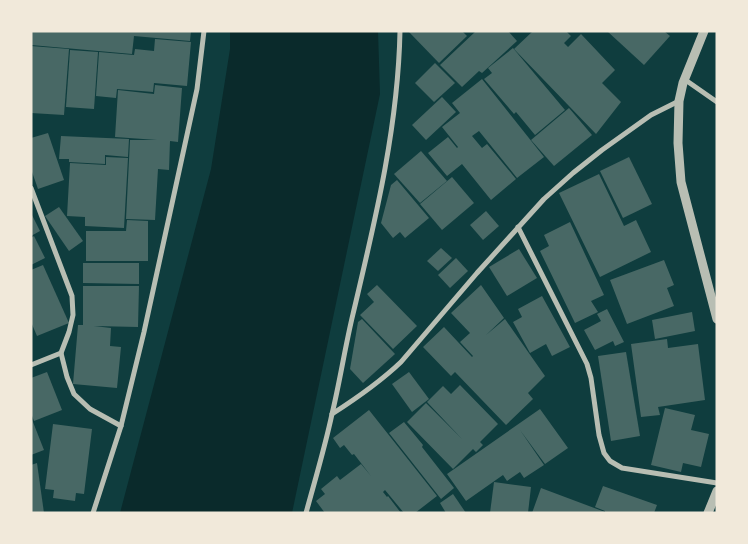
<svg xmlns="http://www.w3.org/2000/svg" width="748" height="544" viewBox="0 0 748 544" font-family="'Public Sans',sans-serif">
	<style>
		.water { fill: #0a2a2b }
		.building { fill: #486865 }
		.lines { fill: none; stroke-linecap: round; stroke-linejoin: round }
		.minor { stroke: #b8beb3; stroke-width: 5 }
		.tertiary { stroke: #b8beb3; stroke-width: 9 }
	</style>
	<rect width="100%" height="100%" fill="#0f3d3e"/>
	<polygon class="water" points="230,31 378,31 380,94 292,513 120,513 211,169 230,49"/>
	<g class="building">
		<polygon points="31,31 191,31 190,41 134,36 132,54 31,45"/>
		<polygon points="408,31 462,31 467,36 439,63"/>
		<polygon points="476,31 508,31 517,41 482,73 479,71 462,87 440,65"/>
		<polygon points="533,31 566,31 571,36 564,43 568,47 581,34 615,70 602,83 621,102 596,134 514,49"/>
		<polygon points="607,31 664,31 670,36 644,65"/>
		<polygon points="155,39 191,42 187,86 154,83 153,92 117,89 116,98 96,96 99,52 134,55 135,49 154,51"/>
		<polygon points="31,46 69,49 64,115 31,113"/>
		<polygon points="513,48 565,110 535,135 516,112 514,114 484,79 492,73 488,68"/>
		<polygon points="70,50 98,52 94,109 66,107"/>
		<polygon points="435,63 455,83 434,102 415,83"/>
		<polygon points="482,79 544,157 517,178 479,131 472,136 482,148 487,144 516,179 491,200 462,164 447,176 428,153 448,137 457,148 458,147 442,127 460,113 452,103"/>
		<polygon points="155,85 182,88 178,142 170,141 169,170 158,169 155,220 126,219 130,140 157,140 115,137 118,90 154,94"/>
		<polygon points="442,97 456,112 426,140 412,125"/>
		<polygon points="569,108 592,135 554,166 531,140"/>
		<polygon points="48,133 64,180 38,189 31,169 31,138"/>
		<polygon points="61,136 129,139 128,157 105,155 105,164 69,162 69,159 59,159"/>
		<polygon points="421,151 447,181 420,203 394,174"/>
		<polygon points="106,157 128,158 124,228 85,226 85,217 67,216 70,163 106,165"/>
		<polygon points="629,157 652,204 623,218 600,171"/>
		<polygon points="599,174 624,226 636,220 651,252 600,277 559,193"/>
		<polygon points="452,177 474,203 442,230 420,204"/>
		<polygon points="397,180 429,218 405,238 400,232 393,238 381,223 391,185"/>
		<polygon points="59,207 83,241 69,251 45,216"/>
		<polygon points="486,211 499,226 483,240 470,225"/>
		<polygon points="31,213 40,231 31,236"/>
		<polygon points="127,220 148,221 148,261 86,261 86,231 126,231"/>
		<polygon points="570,222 604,295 591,301 598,312 575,323 540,251 549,246 544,235"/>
		<polygon points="34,236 45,258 31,265 31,238"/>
		<polygon points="441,248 452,258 438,271 427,261"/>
		<polygon points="519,249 537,278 507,296 489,267"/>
		<polygon points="456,258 468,271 450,288 438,275"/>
		<polygon points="664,260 674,285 667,288 674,306 627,324 610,280"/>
		<polygon points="83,263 139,263 139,284 83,283"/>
		<polygon points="43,265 69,323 37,336 31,322 31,270"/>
		<polygon points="377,285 417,326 393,349 360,315 374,302 367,294"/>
		<polygon points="481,285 504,318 486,335 505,319 545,376 528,393 533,399 506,425 455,372 451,376 423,347 444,327 472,357 473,356 460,342 470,333 451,313"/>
		<polygon points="83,286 139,286 138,327 94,326 111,328 110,346 121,347 117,388 73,384 78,325 83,325"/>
		<polygon points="542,296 570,347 552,356 546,344 530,353 513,322 522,317 518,309"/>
		<polygon points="607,309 624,342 615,346 613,341 595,350 584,330 601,321 597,314"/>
		<polygon points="692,312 695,331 655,339 652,320"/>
		<polygon points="362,319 395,354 363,383 350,369 358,322"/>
		<polygon points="667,339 668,348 698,344 705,400 658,407 660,415 641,417 631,344"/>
		<polygon points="626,352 640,436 611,441 598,356"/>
		<polygon points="47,372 62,410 34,421 31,413 31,378"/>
		<polygon points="409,372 429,399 412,412 392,384"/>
		<polygon points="460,385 498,424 480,442 483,445 476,452 473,449 453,469 407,422 426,403 462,439 427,402 443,386 451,394"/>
		<polygon points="665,408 695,415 691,430 709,434 701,467 683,463 681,472 651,465"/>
		<polygon points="540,409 568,448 545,464 520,430 544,465 524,478 520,472 507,481 503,475 466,501 447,474"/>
		<polygon points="369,410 437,496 415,513 404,513 385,490 383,492 387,497 388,496 401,513 325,513 316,501 325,494 321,489 337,476 340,480 361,464 371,476 354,454 352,455 344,445 340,448 333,438"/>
		<polygon points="31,417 44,450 31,455"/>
		<polygon points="404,422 423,445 422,447 454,488 441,499 389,433"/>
		<polygon points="53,424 92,429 84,494 76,493 75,501 53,498 54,490 45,489"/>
		<polygon points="37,463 44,513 31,513 31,465"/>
		<polygon points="494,482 531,487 528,513 490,513"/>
		<polygon points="603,486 657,505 654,513 532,513 541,488 605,512 605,511 595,507"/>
		<polygon points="453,494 466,513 446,513 440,503"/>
	</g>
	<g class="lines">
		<g class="minor">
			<polyline points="684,79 717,102"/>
			<polyline points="31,188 72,296 73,315 69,332 61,353 67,377 74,394 90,409 121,426"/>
			<polyline points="518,227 587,364 591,378 599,435 604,453 610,461 622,468 717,483"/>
			<polyline points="31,365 61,353"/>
			<path d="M332 414C357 398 380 382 401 362L477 273 544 199 573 173 602 150 651 115 679 101"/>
			<polyline points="93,513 121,426 144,332 197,89 204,31"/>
			<path d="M306 513C315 480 325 447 332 414 340 381 345 347 353 314 375 221 398 128 400 31"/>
		</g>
		<g class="tertiary">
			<polyline points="704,31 683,83 679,101 678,143 681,182 717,319"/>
			<polyline points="708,513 717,491"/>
		</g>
	</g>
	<rect width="748" height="544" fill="none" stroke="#f1e9da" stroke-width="65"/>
</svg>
